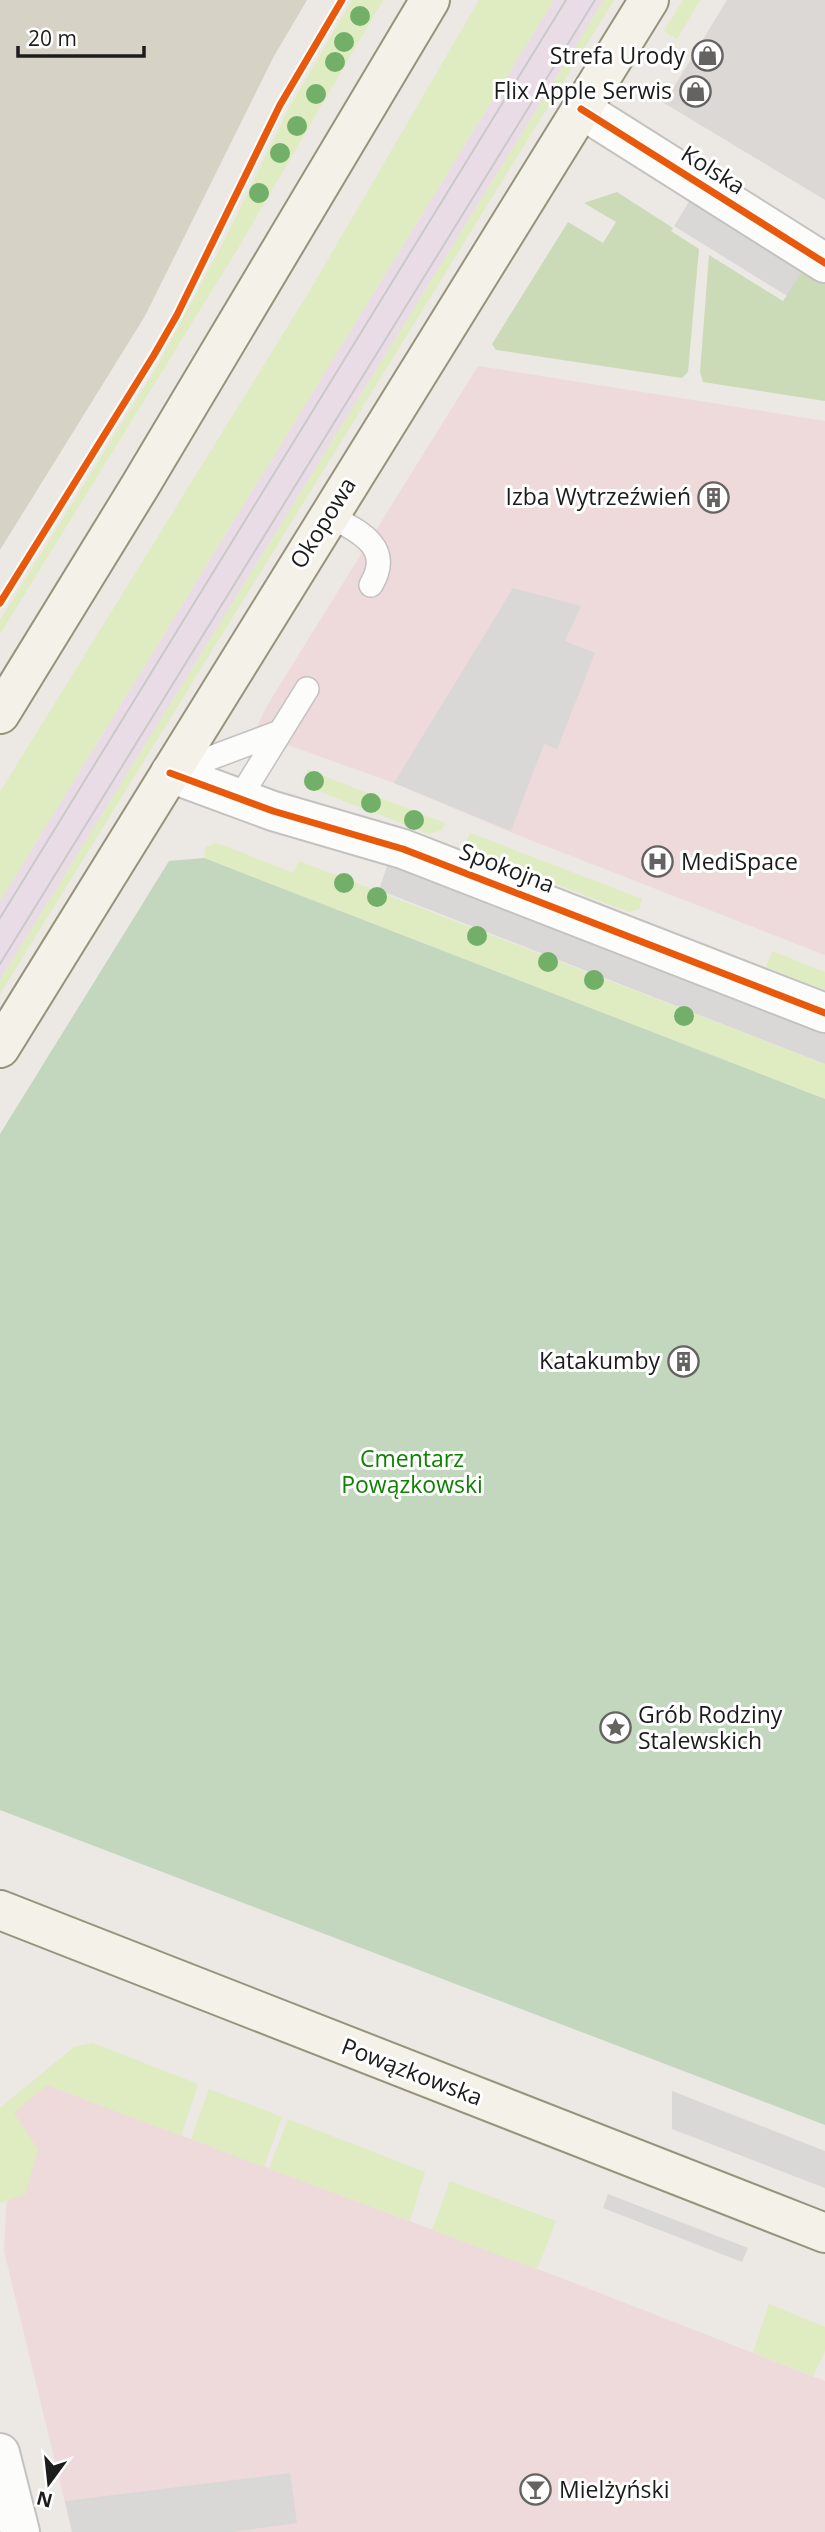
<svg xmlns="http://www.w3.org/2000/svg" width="825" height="2532" viewBox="0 0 825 2532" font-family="'Open Sans',sans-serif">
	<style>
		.residential { fill: #dbd8d6 }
		.commercial { fill: #efdadb }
		.industrial { fill: #eadce6 }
		.religious { fill: #d9d8d6 }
		.construction { fill: #d6d2c5 }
		.grass { fill: #dfebc0 }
		.forest { fill: #cbdbb7 }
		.cemetery { fill: #c3d7bf }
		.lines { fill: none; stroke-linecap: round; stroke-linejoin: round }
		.service-casing { stroke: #c4c2c0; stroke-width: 26 }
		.minor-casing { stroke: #c4c2c0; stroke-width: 42 }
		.secondary-casing { stroke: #96937c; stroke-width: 42 }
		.service { stroke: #fcfcfb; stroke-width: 23 }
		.minor { stroke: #fcfcfb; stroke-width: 38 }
		.secondary { stroke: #f4f1e8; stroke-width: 38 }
		.tram { stroke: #c9c9c8; stroke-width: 2 }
		.cycleway-casing { stroke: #fff; stroke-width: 11 }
		.cycleway { stroke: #e8590c; stroke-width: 7 }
		.tree { fill: #72af68 }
		.labels { text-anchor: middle; stroke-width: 6; stroke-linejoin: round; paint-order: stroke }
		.poi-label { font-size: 23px; fill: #1c1c1c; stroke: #fff; text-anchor: end }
		.street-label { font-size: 23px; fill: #1c1c1c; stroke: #fff }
		.park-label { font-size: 23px; fill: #0f8103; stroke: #fff }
	</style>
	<rect width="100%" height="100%" fill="#ece8e4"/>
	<polygon class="residential" points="727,0 825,0 825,200 664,103"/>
	<g class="commercial">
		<polygon points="478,366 825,421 825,955 510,832 394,783 254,733 268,704"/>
		<polygon points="47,2085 551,2274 825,2381 825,2532 72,2532 4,2251 11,2111"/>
	</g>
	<polygon class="industrial" points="554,0 604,0 0,980 0,901"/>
	<g class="religious">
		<polygon points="690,200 803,270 787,296 674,226"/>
		<polygon points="513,588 581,606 565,641 595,653 557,749 544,744 511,831 394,783"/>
		<polygon points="388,863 825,1033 825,1064 379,890"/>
		<polygon points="672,2091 825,2151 825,2188 672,2129"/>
		<polygon points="608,2194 748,2248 742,2262 603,2208"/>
		<polygon points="290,2473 297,2523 232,2532 72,2532 65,2501"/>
	</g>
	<polygon class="construction" points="0,0 307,0 274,56 145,316 0,550"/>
	<g class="grass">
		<polygon points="352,0 383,0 237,250 0,634 0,620 159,363 224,241 289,108"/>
		<polygon points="479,0 554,0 0,901 0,792 312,287"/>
		<polygon points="604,0 614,0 0,994 0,980"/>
		<polygon points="683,0 700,0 677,39 664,31"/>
		<polygon points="308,770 445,823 442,830 429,834 313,789 303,782"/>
		<polygon points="470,833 642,899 639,909 629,912 464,849"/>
		<polygon points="213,843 223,845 293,873 299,861 825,1064 825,1099 204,858 206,846 212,846"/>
		<polygon points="772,951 825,972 825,990 766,967"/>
		<polygon points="93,2043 198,2084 181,2136 47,2085 14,2113 38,2149 25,2195 0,2203 0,2108 74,2047"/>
		<polygon points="209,2089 282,2117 264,2167 191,2139"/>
		<polygon points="288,2119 425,2172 410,2221 269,2169"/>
		<polygon points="450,2181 556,2221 537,2269 432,2230"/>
		<polygon points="769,2304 825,2327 825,2351 813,2376 753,2353"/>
	</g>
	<g class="forest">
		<polygon points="617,192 673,228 671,231 699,249 688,372 682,378 496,350 492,344 568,222 603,243 616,222 584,203"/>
		<polygon points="709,255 783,301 803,270 825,284 825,401 703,382 700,372"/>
	</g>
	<polygon class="cemetery" points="204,858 825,1099 825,2125 0,1810 0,1134 169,861"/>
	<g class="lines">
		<defs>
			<g id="service">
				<path d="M328 515C358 531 394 546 371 585"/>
				<polyline points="173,772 280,732"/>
				<polyline points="239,799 307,689"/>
			</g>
			<g id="minor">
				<polyline points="581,109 825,263"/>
				<polyline points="170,773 273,811 403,849 825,1013"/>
				<polyline points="0,2453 20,2532"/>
			</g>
			<g id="secondary">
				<polyline points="0,714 140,486 430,0"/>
				<polyline points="0,1048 649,0"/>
				<polyline points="0,1910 825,2233"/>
			</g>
		</defs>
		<use href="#service" class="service-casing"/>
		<use href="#minor" class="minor-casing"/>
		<use href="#secondary" class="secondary-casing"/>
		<use href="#service" class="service"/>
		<use href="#minor" class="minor"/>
		<use href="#secondary" class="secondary"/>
		<g class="tram">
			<polyline points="0,918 566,0"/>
			<polyline points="0,964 595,0"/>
		</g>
		<defs>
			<g id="cycleway">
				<polyline points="581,109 825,263"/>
				<polyline points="0,603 154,355 177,315 280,105 342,0"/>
				<polyline points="170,773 273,811 403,849 825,1013"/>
			</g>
		</defs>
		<use href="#cycleway" class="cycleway-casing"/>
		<use href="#cycleway" class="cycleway"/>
	</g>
	<g class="tree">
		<circle cx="360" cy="16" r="10"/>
		<circle cx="344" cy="42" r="10"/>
		<circle cx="335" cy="62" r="10"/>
		<circle cx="316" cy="94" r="10"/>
		<circle cx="297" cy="126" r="10"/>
		<circle cx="280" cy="153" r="10"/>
		<circle cx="259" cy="193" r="10"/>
		<circle cx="314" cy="781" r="10"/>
		<circle cx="371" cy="803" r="10"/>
		<circle cx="414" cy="820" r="10"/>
		<circle cx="344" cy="883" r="10"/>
		<circle cx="377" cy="897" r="10"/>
		<circle cx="477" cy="936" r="10"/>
		<circle cx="548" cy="962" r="10"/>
		<circle cx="594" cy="980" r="10"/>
		<circle cx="684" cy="1016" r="10"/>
	</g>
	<defs>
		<symbol id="shop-ring" viewBox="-11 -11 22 22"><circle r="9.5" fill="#fff" stroke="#656362" stroke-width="1.5"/><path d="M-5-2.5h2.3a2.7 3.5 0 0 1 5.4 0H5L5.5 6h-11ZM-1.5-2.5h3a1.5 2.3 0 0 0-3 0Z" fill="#656362"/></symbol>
		<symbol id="building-ring" viewBox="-11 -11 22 22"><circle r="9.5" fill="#fff" stroke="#656362" stroke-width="1.5"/><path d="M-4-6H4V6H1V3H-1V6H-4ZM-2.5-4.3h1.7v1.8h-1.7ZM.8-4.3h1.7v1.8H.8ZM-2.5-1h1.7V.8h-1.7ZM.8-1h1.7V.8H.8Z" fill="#656362"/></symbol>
		<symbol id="hospital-ring" viewBox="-11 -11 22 22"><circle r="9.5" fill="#fff" stroke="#656362" stroke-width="1.5"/><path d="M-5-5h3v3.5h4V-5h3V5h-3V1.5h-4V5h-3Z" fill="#656362"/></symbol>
		<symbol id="sight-ring" viewBox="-11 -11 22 22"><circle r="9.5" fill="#fff" stroke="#656362" stroke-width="1.5"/><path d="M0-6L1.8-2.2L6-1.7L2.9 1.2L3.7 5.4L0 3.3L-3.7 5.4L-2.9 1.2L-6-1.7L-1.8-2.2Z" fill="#656362"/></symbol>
		<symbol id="bar-ring" viewBox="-11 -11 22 22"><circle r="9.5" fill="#fff" stroke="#656362" stroke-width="1.5"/><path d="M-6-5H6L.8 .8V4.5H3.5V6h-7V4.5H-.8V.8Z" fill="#656362"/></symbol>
	</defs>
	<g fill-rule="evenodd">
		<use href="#shop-ring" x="690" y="38" width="35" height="35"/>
		<use href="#shop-ring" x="678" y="74" width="35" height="35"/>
		<use href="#building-ring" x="696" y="480" width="35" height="35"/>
		<use href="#hospital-ring" x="640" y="844" width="35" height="35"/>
		<use href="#building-ring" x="666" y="1344" width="35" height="35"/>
		<use href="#sight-ring" x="598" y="1710" width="35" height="35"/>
		<use href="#bar-ring" x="518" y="2472" width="35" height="35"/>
	</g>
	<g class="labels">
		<g class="poi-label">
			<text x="685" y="64">Strefa Urody</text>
			<text x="672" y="99">Flix Apple Serwis</text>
			<text x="691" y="505">Izba Wytrzeźwień</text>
			<text x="681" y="870" text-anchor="start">MediSpace</text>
			<text x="660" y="1369">Katakumby</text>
			<text x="638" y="1723" text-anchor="start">Grób Rodziny<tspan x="638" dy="26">Stalewskich</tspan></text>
			<text x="559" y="2498" text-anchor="start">Mielżyński</text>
		</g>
		<g class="street-label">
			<text transform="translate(713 170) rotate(32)" y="8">Kolska</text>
			<text transform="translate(323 523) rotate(-58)" y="8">Okopowa</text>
			<text transform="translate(507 868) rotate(21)" y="8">Spokojna</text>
			<text transform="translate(412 2072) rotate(21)" y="8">Powązkowska</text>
		</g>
		<g class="park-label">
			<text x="412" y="1467">Cmentarz<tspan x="412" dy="26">Powązkowski</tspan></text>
		</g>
	</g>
	<g transform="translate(49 2483) rotate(195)" stroke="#ffffff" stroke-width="5" paint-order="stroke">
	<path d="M0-5L12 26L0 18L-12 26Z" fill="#1c1c1c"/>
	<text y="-10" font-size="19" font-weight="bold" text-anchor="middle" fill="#1c1c1c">N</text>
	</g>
	<path d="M18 46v10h126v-10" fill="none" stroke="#1c1c1c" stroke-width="3.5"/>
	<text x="28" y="46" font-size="21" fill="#1c1c1c" stroke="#ffffff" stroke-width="5" paint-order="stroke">20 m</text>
</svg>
